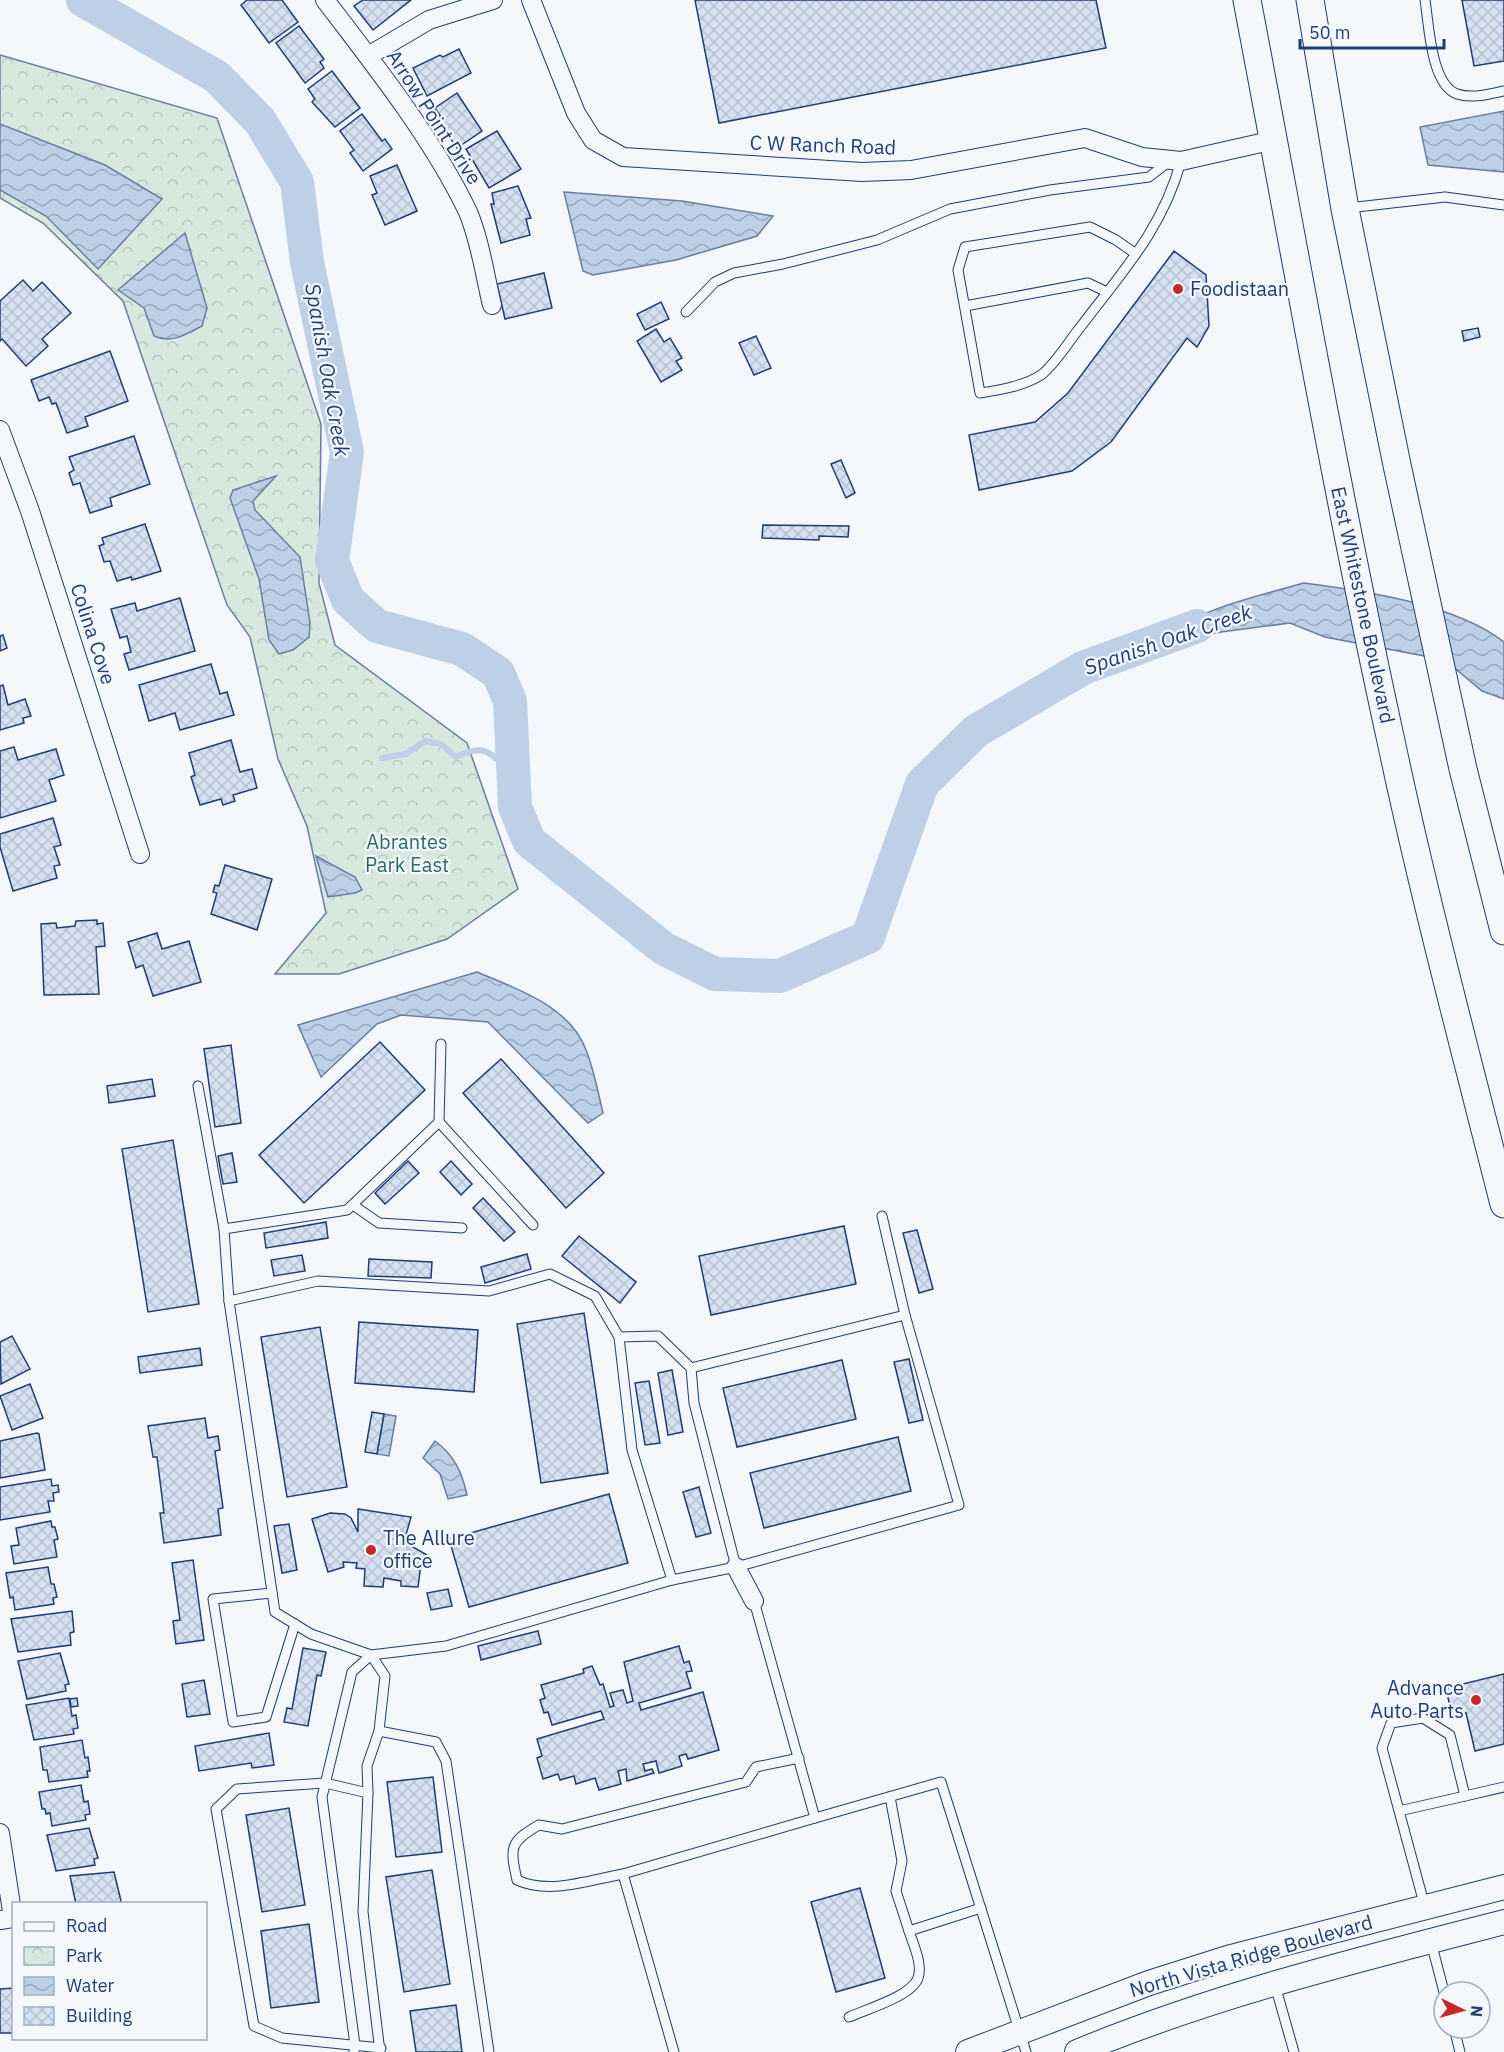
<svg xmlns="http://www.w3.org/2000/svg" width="1504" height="2052" viewBox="0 0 1504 2052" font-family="'IBM Plex Sans',sans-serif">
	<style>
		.park { fill: url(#park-crowns); stroke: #687fa3; stroke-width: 1.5 }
		.water { fill: url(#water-waves); stroke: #687fa3; stroke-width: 1.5 }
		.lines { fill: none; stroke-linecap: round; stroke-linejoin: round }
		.stream { stroke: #bed0e5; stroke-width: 6 }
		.river { stroke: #bed0e5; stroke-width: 34 }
		.building { fill: url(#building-cross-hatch); stroke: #1d3f73; stroke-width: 1.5 }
		.lane-casing { stroke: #1d3f73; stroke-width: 11 }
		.street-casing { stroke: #1d3f73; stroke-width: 20 }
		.secondary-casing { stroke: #1d3f73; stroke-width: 26 }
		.primary-casing { stroke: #1d3f73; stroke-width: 29 }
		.lane { stroke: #f4f7fb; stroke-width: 9 }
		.street { stroke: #f4f7fb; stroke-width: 18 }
		.secondary { stroke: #f4f7fb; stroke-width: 24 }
		.primary { stroke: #f4f7fb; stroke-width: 27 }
		.poi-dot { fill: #c62828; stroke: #f4f7fb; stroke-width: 2 }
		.labels { text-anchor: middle; stroke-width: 4.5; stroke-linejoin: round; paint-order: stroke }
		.street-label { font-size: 20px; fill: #1d3f73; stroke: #f4f7fb }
		.poi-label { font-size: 20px; fill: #1d3f73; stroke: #f4f7fb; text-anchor: start }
		.park-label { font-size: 20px; fill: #2c6c60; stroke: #f4f7fb }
		.water-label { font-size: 21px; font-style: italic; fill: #1d3f73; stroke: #f4f7fb }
	</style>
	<defs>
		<pattern id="park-crowns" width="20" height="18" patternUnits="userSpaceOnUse" patternTransform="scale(1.5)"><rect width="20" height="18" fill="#d7e8df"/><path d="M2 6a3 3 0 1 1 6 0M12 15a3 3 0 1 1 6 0" fill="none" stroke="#b8c8c3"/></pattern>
		<pattern id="water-waves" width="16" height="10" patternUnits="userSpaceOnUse" patternTransform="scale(1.5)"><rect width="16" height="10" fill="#bed0e5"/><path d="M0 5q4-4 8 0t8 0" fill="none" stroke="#9aaabe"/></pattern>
		<pattern id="building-cross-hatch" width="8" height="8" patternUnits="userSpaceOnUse" patternTransform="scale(1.5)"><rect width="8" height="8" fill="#d5e0f0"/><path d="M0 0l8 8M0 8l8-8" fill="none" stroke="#b6c1d1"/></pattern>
	</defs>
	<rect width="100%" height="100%" fill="#f4f7fb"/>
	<polygon class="park" points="0,55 217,118 321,424 319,583 335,645 467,743 518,889 447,939 339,974 275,974 326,913 307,826 278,759 250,637 227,605 123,301 43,223 0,198"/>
	<g class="water">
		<polygon points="1504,111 1504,172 1428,165 1420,127"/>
		<polygon points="0,124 105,165 162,199 98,269 46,216 0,190"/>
		<polygon points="564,192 682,201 773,216 757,236 676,260 593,275 583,271"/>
		<path d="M185 233 207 308 202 326C186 334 172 344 154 336L144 308 118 290Z"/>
		<polygon points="276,476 253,501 255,510 300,557 310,623 309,637 293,650 279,654 269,640 259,579 230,498 233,490"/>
		<path d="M1304 583C1365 591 1455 604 1504 642V699L1482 691 1445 660 1325 637 1290 623 1153 641C1197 610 1253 597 1304 583Z"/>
		<polygon points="316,856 355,877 362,890 355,893 328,897"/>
		<path d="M477 972C517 989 570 1006 586 1050 594 1070 598 1092 603 1113L588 1123 488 1022 401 1015 377 1024 321 1077 298 1025Z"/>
		<polygon points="384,1414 396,1416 389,1456 377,1454"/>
		<path d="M435 1441C454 1455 462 1472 467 1495L448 1499 440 1474 423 1458Z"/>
	</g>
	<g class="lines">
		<path class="stream" d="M382 758 406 754 425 741 441 744 456 757C488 742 489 754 514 774"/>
		<polyline class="river" points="83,0 217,77 260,121 297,182 307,262 347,452 332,561 348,600 377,626 462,649 498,673 510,701 515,807 529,841 663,948 715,974 780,976 868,937 922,784 976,731 1083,668 1197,626"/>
	</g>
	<g class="building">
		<polygon points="247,0 282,0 298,22 269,43 241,5"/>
		<polygon points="363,0 411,0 373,30 354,6"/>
		<polygon points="695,0 1096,0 1106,48 719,123"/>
		<polygon points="1462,0 1504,0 1504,61 1474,66"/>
		<polygon points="299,26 324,59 320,62 324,68 305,83 276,43"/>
		<polygon points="459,49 471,73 427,96 413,68 440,55 443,57"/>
		<polygon points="332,71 360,108 335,127 312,102 315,99 308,89"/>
		<polygon points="457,93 482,131 457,148 437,119 441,117 435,108"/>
		<polygon points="362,114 382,141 385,139 392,149 363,171 350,153 354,150 340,131"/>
		<polygon points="497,131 521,169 489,188 466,149"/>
		<polygon points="397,165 417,211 385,225 372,195 377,193 370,176"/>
		<polygon points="518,186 531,218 526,219 530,235 501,243 491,204 494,204 492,193"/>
		<polygon points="1174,251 1206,275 1209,326 1197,347 1187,338 1111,442 1072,471 979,490 969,435 1035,422 1068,393"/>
		<polygon points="544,273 552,308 505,319 497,284"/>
		<polygon points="23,280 33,291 42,282 71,313 42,339 48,346 26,366 2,339 0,341 0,301"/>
		<polygon points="661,302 669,319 645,330 637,314"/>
		<polygon points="1478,328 1480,337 1464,341 1462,331"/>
		<polygon points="656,329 664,342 670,338 682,358 676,361 682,370 661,382 637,341"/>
		<polygon points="756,336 771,368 754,375 739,343"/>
		<polygon points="110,351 128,401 85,417 88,426 67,433 56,403 52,404 49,397 39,401 31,380"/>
		<polygon points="134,436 150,484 110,498 112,506 90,513 80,483 73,485 69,473 74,470 69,457"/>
		<polygon points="841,460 855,493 846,498 831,464"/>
		<polygon points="145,524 161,571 132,580 131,577 117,581 110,561 104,562 99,546 104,544 102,538"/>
		<polygon points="763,525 849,526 848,537 819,536 819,540 762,538"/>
		<polygon points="180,598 195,651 129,670 124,654 131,652 127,636 120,638 111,609 135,603 137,611"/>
		<polygon points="3,635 7,648 0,651 0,636"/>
		<polygon points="211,664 220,694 227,692 234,715 180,730 175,713 149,721 139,685"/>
		<polygon points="3,685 8,705 25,699 31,716 23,718 24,723 0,730 0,686"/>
		<polygon points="231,740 240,772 252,769 257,788 233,795 235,801 223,805 221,799 200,805 191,777 195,775 189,753"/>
		<polygon points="14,747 18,760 56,749 64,775 49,780 56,801 0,818 0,751"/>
		<polygon points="53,818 61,845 54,847 60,865 54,866 57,878 13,891 0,847 0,834"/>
		<polygon points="225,865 272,879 257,930 211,914 217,893 213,892 215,885 219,886"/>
		<polygon points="97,920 97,924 103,923 105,946 96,947 99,994 44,995 41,924 56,923 57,928 75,926 76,921"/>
		<polygon points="157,933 162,949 189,941 201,982 153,996 143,965 136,968 128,942"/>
		<polygon points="380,1042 425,1090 304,1203 259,1155"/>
		<polygon points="231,1045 241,1123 215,1127 204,1049"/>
		<polygon points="501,1059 604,1173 566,1208 463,1093"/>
		<polygon points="152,1079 155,1096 109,1103 107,1086"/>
		<polygon points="173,1140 199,1304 148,1312 122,1149"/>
		<polygon points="232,1153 237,1182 223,1184 218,1156"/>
		<polygon points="408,1161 419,1173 385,1204 375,1193"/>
		<polygon points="451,1161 472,1184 461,1195 440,1172"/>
		<polygon points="483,1198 515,1232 504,1241 473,1208"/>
		<polygon points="326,1222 328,1238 266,1248 264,1233"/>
		<polygon points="844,1226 856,1284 711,1315 699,1256"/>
		<polygon points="917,1230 933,1289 919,1293 903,1233"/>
		<polygon points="579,1236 636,1282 620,1303 562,1256"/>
		<polygon points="527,1254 531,1269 485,1283 481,1267"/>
		<polygon points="302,1255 305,1271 274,1276 271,1260"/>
		<polygon points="369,1259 432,1262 431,1278 368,1276"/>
		<polygon points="584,1313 608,1473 541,1483 517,1324"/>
		<polygon points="359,1322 478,1330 474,1392 355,1383"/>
		<polygon points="320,1327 347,1487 287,1497 261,1337"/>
		<polygon points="12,1336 30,1369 1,1384 0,1342"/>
		<polygon points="200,1348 202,1365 140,1373 138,1357"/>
		<polygon points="909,1359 923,1420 909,1423 894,1362"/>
		<polygon points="842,1360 856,1419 737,1447 723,1388"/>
		<polygon points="672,1370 683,1432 668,1435 658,1373"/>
		<polygon points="649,1381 660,1443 645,1445 635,1383"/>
		<polygon points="30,1384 43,1418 12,1430 0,1396"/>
		<polygon points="372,1412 384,1414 377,1454 365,1452"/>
		<polygon points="205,1418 208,1438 218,1436 220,1450 215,1451 223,1508 218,1509 221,1535 164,1543 160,1513 164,1513 157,1457 153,1457 148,1426"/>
		<polygon points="37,1433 39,1434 45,1470 0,1478 0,1441"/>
		<polygon points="898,1437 911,1491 764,1528 750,1473"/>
		<polygon points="51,1479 52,1486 58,1485 59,1492 53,1493 54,1501 48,1501 50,1512 0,1520 0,1487"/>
		<polygon points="699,1487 711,1533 696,1537 683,1492"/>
		<polygon points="609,1494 628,1563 469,1607 449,1539"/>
		<polygon points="358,1509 411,1517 404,1542 427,1555 421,1564 418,1587 401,1586 401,1581 384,1578 383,1587 364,1586 365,1569 356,1568 357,1563 343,1562 344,1567 328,1572 312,1519 330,1513 345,1514 351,1518 358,1532"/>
		<polygon points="51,1521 52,1527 55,1527 58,1539 54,1540 57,1557 14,1564 11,1546 19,1545 16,1528"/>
		<polygon points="289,1524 297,1570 282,1573 274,1526"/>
		<polygon points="193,1560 204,1640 176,1644 173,1621 180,1620 172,1563"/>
		<polygon points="48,1567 51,1584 54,1584 57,1597 53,1598 54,1604 15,1610 13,1597 10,1598 6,1573"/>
		<polygon points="448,1589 452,1606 431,1610 427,1593"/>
		<polygon points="72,1611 74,1632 70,1633 71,1645 18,1652 11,1619"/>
		<polygon points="538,1631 541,1644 481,1660 478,1646"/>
		<polygon points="679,1646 684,1663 689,1661 692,1671 686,1672 691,1688 639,1703 641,1710 703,1692 719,1750 688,1759 686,1754 679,1756 682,1766 659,1773 656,1761 643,1764 645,1771 652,1769 654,1773 627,1781 626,1769 618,1771 621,1784 599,1790 595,1778 576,1784 574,1776 560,1780 558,1774 543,1779 537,1758 542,1756 537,1739 604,1719 601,1711 552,1725 548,1712 544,1713 540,1700 545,1698 541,1685 584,1673 583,1669 592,1666 600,1685 603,1684 610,1707 614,1706 610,1693 623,1690 627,1703 633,1701 624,1662"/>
		<polygon points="303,1648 326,1652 321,1676 317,1675 308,1726 284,1722 287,1708 292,1709"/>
		<polygon points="60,1653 69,1684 65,1685 66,1691 27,1699 18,1661"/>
		<polygon points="1504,1674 1504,1744 1475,1751 1466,1713 1452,1716 1446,1688"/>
		<polygon points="204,1680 210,1714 187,1717 182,1684"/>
		<polygon points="69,1698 72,1716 76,1715 78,1728 73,1729 74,1734 34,1740 26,1705"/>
		<polygon points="77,1698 78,1706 71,1707 70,1699"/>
		<polygon points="269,1733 274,1765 252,1768 251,1763 199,1771 195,1746"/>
		<polygon points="82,1740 85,1758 88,1757 90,1771 87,1771 88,1777 49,1782 47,1770 43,1770 40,1747"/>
		<polygon points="433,1777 442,1852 396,1857 387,1782"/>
		<polygon points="81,1785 84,1802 88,1801 90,1814 85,1815 86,1820 52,1826 50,1813 46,1814 45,1809 42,1809 39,1792"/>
		<polygon points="289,1808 305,1905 262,1912 246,1815"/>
		<polygon points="89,1828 98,1858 94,1859 95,1865 56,1871 47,1835"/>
		<polygon points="432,1870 450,1984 404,1992 386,1877"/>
		<polygon points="114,1872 121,1901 117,1904 76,1904 70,1876"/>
		<polygon points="860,1888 885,1978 836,1992 811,1902"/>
		<polygon points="309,1924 319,2002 271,2008 261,1931"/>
		<polygon points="14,1988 14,2033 0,2033 0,1989"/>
		<polygon points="456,2005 462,2052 416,2052 410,2011"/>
	</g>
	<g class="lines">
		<defs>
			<g id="lane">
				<path d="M1425 0C1429 25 1431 85 1457 94 1472 99 1489 94 1504 91"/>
				<polyline points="1348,208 1445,197 1504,205"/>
				<path d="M1136 254 1116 240 1090 227 965 247 958 270 980 393C1000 390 1024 386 1041 375 1055 365 1071 338 1082 325 1123 271 1163 228 1181 161"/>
				<polyline points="965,306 1088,283 1107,292"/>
				<polyline points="686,312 715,282 734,273 783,264 877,240 950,209 1050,190 1149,177 1171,160"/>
				<polyline points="198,1086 224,1229 229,1301 275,1612 311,1634 371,1655 446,1646 672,1580 736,1567 959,1505 905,1315 882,1216"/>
				<polyline points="439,1122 441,1044"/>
				<polyline points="353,1205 379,1223 462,1228"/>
				<polyline points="224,1229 347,1210 439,1122 533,1225"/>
				<polyline points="229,1301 318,1281 489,1291 550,1274 595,1296 619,1337 632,1450 672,1580"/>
				<polyline points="619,1337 658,1336 691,1368 694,1403 736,1567"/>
				<polyline points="691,1368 905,1315"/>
				<polyline points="272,1593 213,1599 233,1722 266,1717 295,1624"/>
				<polyline points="379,1731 436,1742 446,1761 489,2052"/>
				<polyline points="368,1793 325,1783 237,1789 216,1809 254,2026 282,2038 381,2048"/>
				<polyline points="1465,1796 1504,1787"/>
				<polyline points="890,1797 902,1861 896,1891 909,1931 981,1908"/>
				<polyline points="1399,1811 1465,1796 1450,1735 1423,1718 1391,1723 1382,1748 1425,1907"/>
				<polyline points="815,1818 941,1782 1026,2052"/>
				<path d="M623 1874C590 1880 549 1895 517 1880 510 1848 509 1842 539 1825L562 1829 746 1782 756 1767 799 1758"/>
				<polyline points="1431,1942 1444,1992"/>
				<polyline points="1275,1985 1294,2052"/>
				<path d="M849 2017C867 2009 912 1996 918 1978 923 1964 913 1944 909 1931"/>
				<polyline points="1454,2028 1460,2052"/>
				<polyline points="354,2052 355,2045 322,1797 352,1672 371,1655 385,1676 379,1731 367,1766 368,1793 363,1912 380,2052"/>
				<polyline points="674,2052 623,1874 815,1818 754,1601"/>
			</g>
			<g id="street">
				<path d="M325 0C374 64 434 140 468 212 480 240 485 276 492 305"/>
				<polyline points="531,0 576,113 593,140 623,157 862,172 911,170 1085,138 1142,157 1181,161 1274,140"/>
				<polyline points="368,56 429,20 493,0"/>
				<polyline points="0,430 30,511 140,854"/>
				<polyline points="736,1567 754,1601"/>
				<polyline points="0,1833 13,1918 0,1920"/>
			</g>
			<g id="secondary">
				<polyline points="968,2052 1149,1983 1231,1957 1504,1887"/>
				<path d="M1077 2052C1214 1995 1361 1959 1504 1922"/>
			</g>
			<g id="primary">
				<path d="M1247 0C1294 247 1337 495 1391 741 1424 897 1465 1050 1504 1204"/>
				<polyline points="1310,0 1345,209 1397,465 1463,769 1504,931"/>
			</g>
		</defs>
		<use href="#lane" class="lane-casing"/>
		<use href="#street" class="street-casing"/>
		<use href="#secondary" class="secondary-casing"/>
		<use href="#primary" class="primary-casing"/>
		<use href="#lane" class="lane"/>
		<use href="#street" class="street"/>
		<use href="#secondary" class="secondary"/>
		<use href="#primary" class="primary"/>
	</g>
	<g class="poi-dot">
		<circle cx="1178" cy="289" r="6"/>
		<circle cx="371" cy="1550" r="6"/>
		<circle cx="1476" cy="1700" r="6"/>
	</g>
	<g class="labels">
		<g class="street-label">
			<text transform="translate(434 117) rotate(57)" y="7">Arrow Point Drive</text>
			<text transform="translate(823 145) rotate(2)" y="7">C W Ranch Road</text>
			<text transform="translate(1363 605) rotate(78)" y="7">East Whitestone Boulevard</text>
			<text transform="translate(93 634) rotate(72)" y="7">Colina Cove</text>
			<text transform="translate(1251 1956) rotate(-16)" y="7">North Vista Ridge Boulevard</text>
		</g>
		<g class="poi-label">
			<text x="1190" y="296">Foodistaan</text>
			<text x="383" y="1545">The Allure<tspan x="383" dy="23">office</tspan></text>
			<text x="1464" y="1695" text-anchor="end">Advance<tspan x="1464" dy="23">Auto Parts</tspan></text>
		</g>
		<g class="park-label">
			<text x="407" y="849">Abrantes<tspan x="407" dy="23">Park East</tspan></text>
		</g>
		<g class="water-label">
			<text transform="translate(327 370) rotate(80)" y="7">Spanish Oak Creek</text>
			<text transform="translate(1168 640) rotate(-19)" y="7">Spanish Oak Creek</text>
		</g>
	</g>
	<rect x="12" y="1902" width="195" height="138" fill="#f4f7fb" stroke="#9eadc5" stroke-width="1.5"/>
	<rect x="24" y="1922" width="30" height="9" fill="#f4f7fb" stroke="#9eadc5" stroke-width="1.5"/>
	<text x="66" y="1932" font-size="18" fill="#1d3f73">Road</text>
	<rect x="24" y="1947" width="30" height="18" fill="url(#park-crowns)" stroke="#9eadc5" stroke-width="1.5"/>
	<text x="66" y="1962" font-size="18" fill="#1d3f73">Park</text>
	<rect x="24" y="1977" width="30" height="18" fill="url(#water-waves)" stroke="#9eadc5" stroke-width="1.5"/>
	<text x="66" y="1992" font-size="18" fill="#1d3f73">Water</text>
	<rect x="24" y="2007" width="30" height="18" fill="url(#building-cross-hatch)" stroke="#9eadc5" stroke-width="1.5"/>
	<text x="66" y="2022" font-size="18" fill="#1d3f73">Building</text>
	<g transform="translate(1462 2010) rotate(95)"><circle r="28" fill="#f4f7fb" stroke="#9eadc5" stroke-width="1.5"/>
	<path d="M0-4.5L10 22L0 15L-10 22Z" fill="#c62828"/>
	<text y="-9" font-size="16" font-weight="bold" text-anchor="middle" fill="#1d3f73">N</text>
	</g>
	<path d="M1300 39v9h144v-9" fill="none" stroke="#1d3f73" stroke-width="3"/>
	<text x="1309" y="39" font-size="18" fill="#1d3f73" stroke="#f4f7fb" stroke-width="4.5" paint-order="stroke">50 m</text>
</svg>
